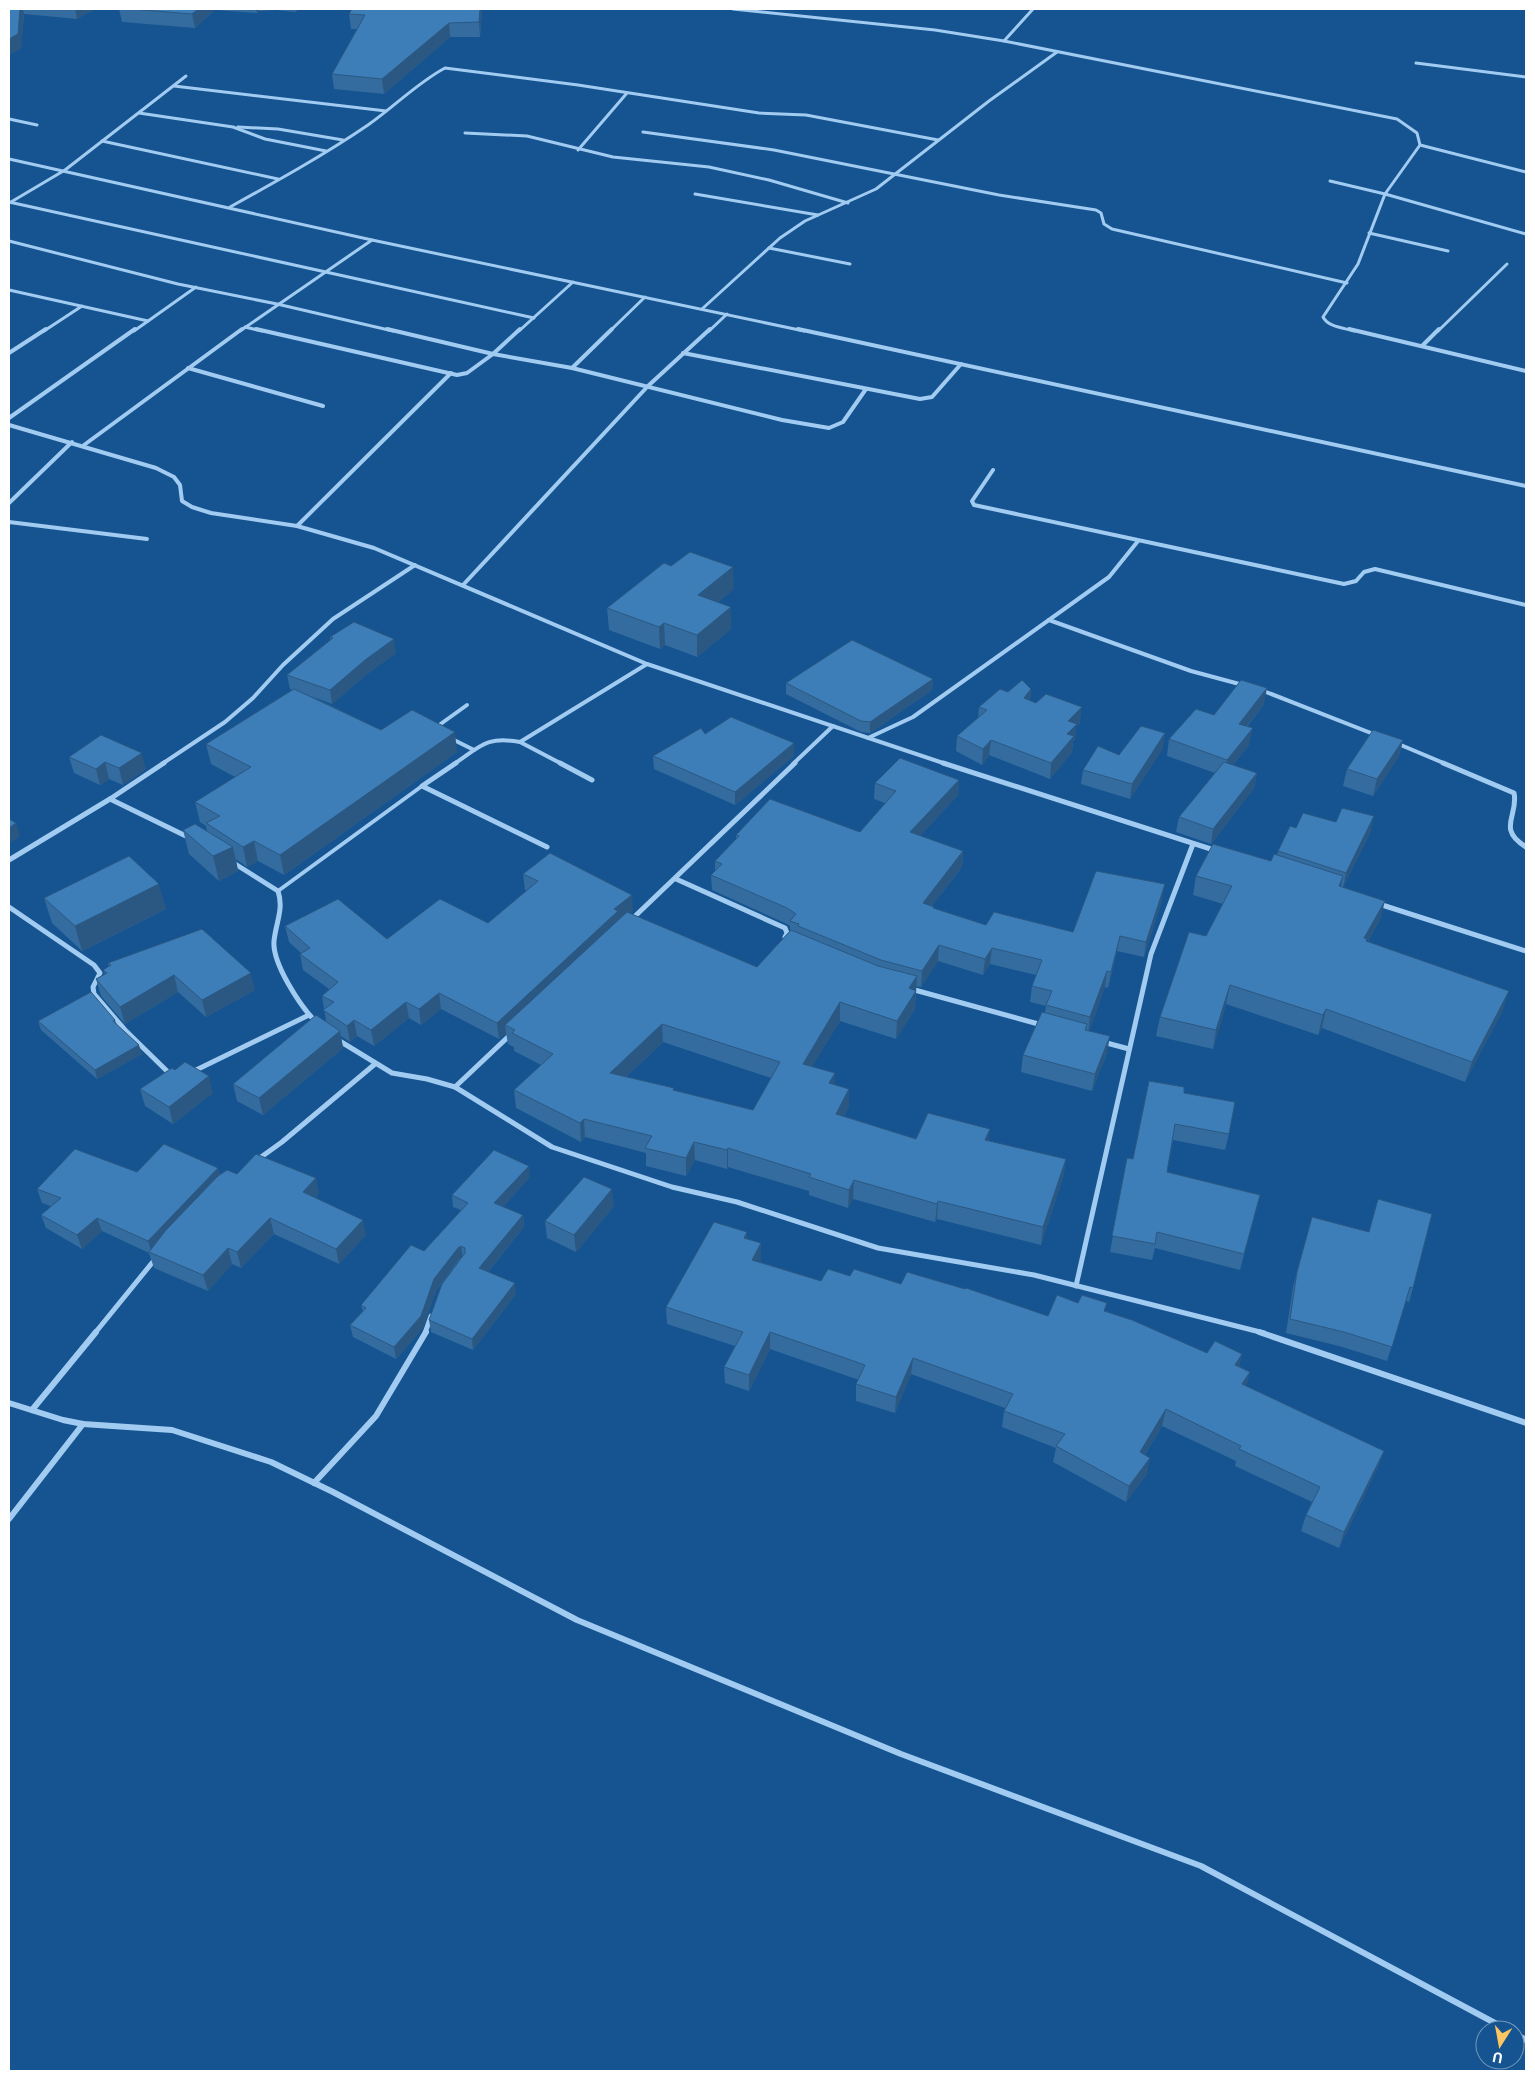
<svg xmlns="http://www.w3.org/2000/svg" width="1535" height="2080" viewBox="0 0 1535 2080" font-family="'Open Sans',sans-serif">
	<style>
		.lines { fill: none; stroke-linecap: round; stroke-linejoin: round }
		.lane { stroke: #a2cbf1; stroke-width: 4 }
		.street-far3 { stroke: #a2cbf1; stroke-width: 3 }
		.street-far2 { stroke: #a2cbf1; stroke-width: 4 }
		.street-far1 { stroke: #a2cbf1; stroke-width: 5 }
		.street { stroke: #a2cbf1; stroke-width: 6 }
		.wall { fill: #346c9f; fill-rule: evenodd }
		.shaded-wall { fill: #2b5882 }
		.building { fill: #3d7eb9; stroke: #2b5882; fill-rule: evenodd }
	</style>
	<rect width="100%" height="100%" fill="#155490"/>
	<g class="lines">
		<polyline class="lane" points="278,891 422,786"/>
		<g class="street-far3">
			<path d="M733 9 935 30 1004 41 1397 119 1417 133 1420 145 1385 194 1358 264 1323 317C1328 327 1344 328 1354 331"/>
			<polyline points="1004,41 1033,9"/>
			<polyline points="1416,63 1526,77"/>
			<polyline points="174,86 386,111"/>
			<polyline points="139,113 233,127 265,139 326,151"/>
			<polyline points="9,119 37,125"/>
			<polyline points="238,127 278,129 343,140"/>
			<polyline points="643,132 774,150 999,195 1096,210 1101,213 1104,224 1112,229 1347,283"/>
			<polyline points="465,133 527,136 613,157 709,167 769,180 848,203"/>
			<polyline points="102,141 278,179"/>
			<polyline points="1420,145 1526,172"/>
			<polyline points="578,150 627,93"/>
			<polyline points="9,159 372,240 804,331"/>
			<polyline points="1330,181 1385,194 1526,234"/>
			<polyline points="695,194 818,215"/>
			<polyline points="9,202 534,318"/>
			<polyline points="11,202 65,170 186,76"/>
			<path d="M230 207C277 181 324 155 368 125 394 107 417 83 445 68L578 85 759 113 806 115 938 140"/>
			<polyline points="1369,233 1448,251"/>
			<polyline points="9,241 178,284 277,304 393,331"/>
			<polyline points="769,248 850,264"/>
			<polyline points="9,290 148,321"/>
			<polyline points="702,309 780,238 805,221 876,189 989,101 1057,52"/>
			<polyline points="245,327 262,331"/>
			<polyline points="44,331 82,306"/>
			<polyline points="134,331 196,287"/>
			<polyline points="240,331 372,240"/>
			<polyline points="519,331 573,282"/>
			<polyline points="610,331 645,297"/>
			<polyline points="709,331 727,314"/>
			<polyline points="1438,331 1507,264"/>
		</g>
		<g class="street-far2">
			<polyline points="256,329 457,375 467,373 493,354 572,368 782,420 829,428 843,422 866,389"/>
			<polyline points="387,329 493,354 520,329"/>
			<polyline points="798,329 1526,486"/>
			<polyline points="1349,329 1526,371"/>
			<polyline points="1422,346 1439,329"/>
			<polyline points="9,353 46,329"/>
			<polyline points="683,353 920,399 932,397 961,364"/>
			<polyline points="188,368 323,406"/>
			<polyline points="572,368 612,329"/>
			<polyline points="9,418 135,329"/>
			<polyline points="9,425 156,468 174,477 180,485 182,501 192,507 211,513 297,526 374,548 647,664 946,764"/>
			<polyline points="84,445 242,329"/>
			<polyline points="993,470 972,501 974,505 1344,584 1356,581 1364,572 1375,569 1526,605"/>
			<polyline points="9,503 72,442"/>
			<polyline points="9,522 147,539"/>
			<polyline points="297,526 451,373"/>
			<polyline points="463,585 648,386 710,329"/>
			<polyline points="1049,620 1191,671 1243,685"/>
			<polyline points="1261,690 1376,735"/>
			<polyline points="435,728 467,705"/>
			<polyline points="450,738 474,750"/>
			<polyline points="868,738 913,717 1109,577 1138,541"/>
			<polyline points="1396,743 1446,764"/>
			<polyline points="162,764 225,722 253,698 283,665 333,619 415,565"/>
			<path d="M454 764C481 746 486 736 520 742"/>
			<polyline points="562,764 520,742 647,664"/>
			<polyline points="793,764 833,726"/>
		</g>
		<g class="street-far1">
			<polyline points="164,763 110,799 190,838"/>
			<polyline points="456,763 422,786 547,847"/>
			<polyline points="560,763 592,780"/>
			<polyline points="943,763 1217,851"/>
			<path d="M1443 763 1514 793C1519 815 1496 829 1526 847"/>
			<polyline points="9,860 110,799"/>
			<path d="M232 862 278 891C284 909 276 922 274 941 272 963 300 1006 316 1022"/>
			<polyline points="676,879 785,928 787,933 785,937 788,942"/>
			<polyline points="1379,904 1526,951"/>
			<polyline points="9,907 94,965 100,973 93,987 94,994 125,1030 171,1075"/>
			<polyline points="631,920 795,763"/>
			<polyline points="911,989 1042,1025"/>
			<polyline points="338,1040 392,1073 427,1079 455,1087 552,1147 672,1187 737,1202 878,1248 1034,1275 1264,1333"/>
			<polyline points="1103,1042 1129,1049"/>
			<polyline points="192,1072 309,1015"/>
			<polyline points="455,1087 511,1034"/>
			<polyline points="257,1160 282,1142 375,1064"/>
			<polyline points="1076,1286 1151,954 1193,844"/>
			<polyline points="95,1333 156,1258"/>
			<polyline points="425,1333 431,1316"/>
		</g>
		<g class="street">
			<polyline points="1259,1332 1526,1423"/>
			<polyline points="9,1403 63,1420 83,1424 172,1430 271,1462 333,1492 577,1620 901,1754 1201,1866 1508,2030"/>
			<polyline points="32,1410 96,1332"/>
			<polyline points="314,1483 376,1416 426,1332"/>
			<polyline points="9,1519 83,1424"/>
			<polyline points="1515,2034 1526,2040"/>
		</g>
	</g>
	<g class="wall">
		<polygon points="23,9 23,10 23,9 95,9 77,19 24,14 21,49"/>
		<polygon points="119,9 299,9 295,12 276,10 259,11 257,13 215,10 195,28 122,22"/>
		<polygon points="352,9 482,9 480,37 450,37 384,94 334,89 332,74 357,29 351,29 349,14"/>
		<polygon points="734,589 718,602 731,629 697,657 665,645 660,649 609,630 607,608"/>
		<polygon points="330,637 396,653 367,674 332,704 311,696 381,730 457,752 284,875 258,861 247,867 236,859 238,871 219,881 189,854 183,830 207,831 206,826 200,822 195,802 235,777 211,764 206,744 292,690 290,689 287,675 330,640"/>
		<polygon points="933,679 932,690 870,733 861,732 786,694 786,683"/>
		<polygon points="1031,689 1030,701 1080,723 1076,726 1075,739 1073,741 1072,752 1050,779 989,755 982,765 956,751 957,736 978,718 979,707 1008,692"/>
		<polygon points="1264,704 1247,727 1249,745 1233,765 1257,773 1254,788 1211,844 1176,832 1179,817 1215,773 1167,756 1169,739 1214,715"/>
		<polygon points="705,734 794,743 794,756 735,805 654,769 653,756"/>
		<polygon points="1403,740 1399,756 1373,796 1343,786 1347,769"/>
		<polygon points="1163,748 1130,799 1081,784 1083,770 1119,755"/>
		<polygon points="69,757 146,769 123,785 109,779 100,785 74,773"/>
		<path d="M959 780 958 795 920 836 963 851 962 867 932 906 934 908 986 925 1073 932 1162 900 1144 957 1117 951 1108 988 1105 987 1089 1031 1107 1053 1092 1091 1021 1072 1023 1055 1045 1013 1046 1006 1030 1002 1032 986 1036 975 990 964 983 975 938 961 921 987 916 986 915 1009 896 1039 840 1021 812 1066 835 1085 849 1107 844 1116 916 1139 989 1141 1066 1159 1063 1177 1041 1245 937 1219 935 1222 853 1199 848 1208 809 1195V1191L728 1167 727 1169 695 1160 686 1176 646 1166V1153L585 1137 581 1142 516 1108 514 1090 541 1065 514 1051V1047L508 1044 506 1033 499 1039 441 1009 421 1025 409 1018 374 1046 357 1036 350 1042 341 1036 343 1048 263 1115 237 1101 233 1084 326 1021 322 996 329 989 303 970 300 954 301 953 289 942 285 926 387 939 488 923 527 891 525 890 523 874 633 911 629 914 757 967 790 931V926L787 924 712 890 711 875 715 871V861L736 839V835L860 832 885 803 874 799 875 783ZM663 1042 771 1078 753 1110 674 1091 626 1077Z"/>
		<polygon points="1336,822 1371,831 1343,887 1380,920 1368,941 1503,1010 1465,1082 1322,1028 1318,1035 1226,1004 1213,1049 1156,1036 1160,1017 1206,936 1223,904 1193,895 1196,876 1271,861 1277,855 1278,851 1296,828"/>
		<polygon points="44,898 166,909 82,951 52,923"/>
		<polygon points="108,963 255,990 206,1017 178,992 125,1024 101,996 96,979 105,974 103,970 109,967"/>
		<polygon points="115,1020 117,1025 142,1054 97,1079 41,1030 38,1021"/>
		<polygon points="175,1070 213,1093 173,1124 145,1106 140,1089"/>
		<polygon points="1184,1093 1229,1134 1225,1150 1173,1140 1167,1172 1260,1195 1240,1270 1155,1248 1152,1260 1110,1252 1127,1158 1133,1159"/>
		<polygon points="218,1168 220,1175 237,1174 319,1193 315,1198 366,1235 339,1264 274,1234 241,1268 232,1264 208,1291 154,1268 149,1253 102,1231 82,1249 46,1228 41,1215 51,1206 42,1203 37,1189 137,1172"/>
		<polygon points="530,1177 503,1207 523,1215 524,1227 488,1272 516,1294 473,1350 431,1332 429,1320 460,1259 436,1291 423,1328 396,1359 353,1337 350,1325 363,1312 361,1305 424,1251 461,1210 453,1207 452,1195"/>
		<polygon points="614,1206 576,1252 547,1238 545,1221"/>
		<polygon points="1312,1217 1413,1288 1409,1302 1406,1301 1387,1361 1339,1346 1286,1333 1293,1287"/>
		<polygon points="747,1239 761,1260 760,1262 821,1281 850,1276 901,1284 1048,1316 1106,1311 1207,1353 1242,1354 1239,1366 1250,1372 1246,1386 1384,1451 1378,1467 1339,1548 1301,1531 1306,1515 1312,1502 1235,1466 1236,1461 1162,1426 1145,1455 1147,1474 1126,1502 1053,1462 1056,1448 1002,1427 1004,1411 1005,1408 911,1374 895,1413 856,1401 856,1384 859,1380 770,1349 749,1391 725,1383 724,1367 735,1346 667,1324 666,1307"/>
	</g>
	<g class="shaded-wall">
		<polygon points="20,9 23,9 24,14 21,49 9,55 9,39"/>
		<polygon points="75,9 95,9 77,19"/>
		<polygon points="198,9 215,9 215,10 195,28 192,14"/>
		<polygon points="256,9 259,9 259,11 257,13"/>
		<polygon points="480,9 482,9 480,37 479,22"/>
		<polygon points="449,23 450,37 384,94 382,79"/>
		<polygon points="733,567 734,589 699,617 698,595"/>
		<polygon points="731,607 731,629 697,657 697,635"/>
		<polygon points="664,623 665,645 660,649 659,627"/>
		<polygon points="394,639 396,653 367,674 332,704 330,690 365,660"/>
		<polygon points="933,679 932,690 870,733 870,722"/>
		<polygon points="1267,688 1264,704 1236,740 1239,724"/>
		<polygon points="1031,689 1030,704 1024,698"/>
		<polygon points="1082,707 1080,723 1076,726 1075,739 1073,741 1072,752 1050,779 1051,763 1068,721"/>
		<polygon points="1253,728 1249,745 1224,776 1227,760"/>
		<polygon points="455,732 457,752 284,875 280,855"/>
		<polygon points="1165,733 1163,748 1130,799 1132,784"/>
		<polygon points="991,740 989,755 982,765 983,749"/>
		<polygon points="1403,740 1399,756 1373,796 1377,779"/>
		<polygon points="794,743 794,756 735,805 735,792"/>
		<polygon points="142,753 146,769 123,785 119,768"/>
		<polygon points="105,762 109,779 100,785 96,769"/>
		<polygon points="1257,773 1254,788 1211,844 1213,829"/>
		<polygon points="959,780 958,795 909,848 910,832"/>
		<polygon points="1374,816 1371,831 1343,887 1346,873"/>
		<polygon points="16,823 20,836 9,844 9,828"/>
		<polygon points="254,841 258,861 247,867 243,847"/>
		<polygon points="233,847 238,871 219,881 213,856"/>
		<polygon points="963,851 962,867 922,919 923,903"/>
		<polygon points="1343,876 1339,895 1339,886"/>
		<polygon points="159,884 166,909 82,951 75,926"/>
		<polygon points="1165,884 1162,900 1144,957 1146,942"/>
		<polygon points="632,895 633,911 619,922 505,1025 506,1033 499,1039 497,1023 614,909"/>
		<polygon points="1385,901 1380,920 1365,946 1364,938"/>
		<polygon points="1120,936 1117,951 1108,988 1111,972"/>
		<polygon points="939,945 938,961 921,987 922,971"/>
		<polygon points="992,948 990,964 983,975 985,959"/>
		<polygon points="1107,971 1105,987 1088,1033 1090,1017"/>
		<polygon points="251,973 255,990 206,1017 202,1000"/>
		<polygon points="174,975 178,992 125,1024 120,1007"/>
		<polygon points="917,976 915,1009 896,1039 897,1021 909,988"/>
		<polygon points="1230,985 1226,1004 1213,1049 1216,1030"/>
		<polygon points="1509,991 1503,1010 1465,1082 1472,1062"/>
		<polygon points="439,993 441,1009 421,1025 419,1009"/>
		<polygon points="406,1002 409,1018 374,1046 371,1030"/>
		<polygon points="840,1002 840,1021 803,1082 803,1064"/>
		<polygon points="1326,1009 1322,1028 1318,1035 1323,1015"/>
		<polygon points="354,1020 357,1036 350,1042 347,1026"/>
		<polygon points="662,1024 663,1042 611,1091 610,1073"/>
		<polygon points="340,1031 343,1048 263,1115 259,1098"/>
		<polygon points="1110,1036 1107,1053 1092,1091 1095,1074"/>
		<polygon points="139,1045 142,1054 97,1079 95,1070"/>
		<polygon points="835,1073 834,1091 829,1083"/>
		<polygon points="209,1076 213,1093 173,1124 169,1107"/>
		<polygon points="849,1089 849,1107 835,1132 836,1114"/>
		<polygon points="584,1119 585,1137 581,1142 580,1123"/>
		<polygon points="990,1129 988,1148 985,1140"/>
		<polygon points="694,1142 695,1160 686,1176 686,1158"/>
		<polygon points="728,1148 728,1167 727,1169 727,1150"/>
		<polygon points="1066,1159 1063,1177 1041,1245 1043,1227"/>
		<polygon points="529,1166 530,1177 496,1215 494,1203"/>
		<polygon points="218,1168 222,1181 152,1254 148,1241"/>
		<polygon points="316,1178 319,1193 306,1208 303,1192"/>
		<polygon points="854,1180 853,1199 848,1208 849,1190"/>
		<polygon points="612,1189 614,1206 576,1252 574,1235"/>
		<polygon points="938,1201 937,1219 935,1222 937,1204"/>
		<polygon points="523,1215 524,1227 481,1280 479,1268"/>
		<polygon points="97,1218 102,1231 82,1249 77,1235"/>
		<polygon points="270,1218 274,1234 241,1268 237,1252"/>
		<polygon points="363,1220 366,1235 339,1264 336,1249"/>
		<polygon points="747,1232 748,1249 744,1238"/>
		<polygon points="761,1243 761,1260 752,1277 752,1260"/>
		<polygon points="461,1246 463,1258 459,1259 436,1291 423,1328 396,1359 394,1347 434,1279 458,1248"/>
		<polygon points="228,1248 232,1264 208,1291 203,1275"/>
		<polygon points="515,1283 516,1294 473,1350 472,1339"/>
		<polygon points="770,1332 770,1349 749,1391 749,1375"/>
		<polygon points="1242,1354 1238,1370 1235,1365"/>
		<polygon points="913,1358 911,1374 895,1413 896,1397"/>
		<polygon points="1250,1372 1246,1388 1242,1384"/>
		<polygon points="1166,1409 1162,1426 1137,1468 1140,1452"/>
		<polygon points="1384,1451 1378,1467 1339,1548 1344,1532"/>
		<polygon points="1150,1458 1147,1474 1126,1502 1129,1486"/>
	</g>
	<g class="building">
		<polygon points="9,9 20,9 18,34 9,39"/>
		<polygon points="131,9 198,9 192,14"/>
		<polygon points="352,9 480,9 479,22 449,23 382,79 332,74 365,15 349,14"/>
		<polygon points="690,552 733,567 698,595 731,607 697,635 664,623 659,627 607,608 664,563 671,566"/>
		<polygon points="354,622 394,639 365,660 330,690 287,675 333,638 330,637"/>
		<polygon points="852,640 933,679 870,722 861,721 786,683"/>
		<polygon points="1022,680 1031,689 1024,698 1036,703 1046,694 1082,707 1068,721 1077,724 1067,734 1074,736 1051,763 991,740 983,749 957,736 987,710 979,707 1000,689 1008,692"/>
		<polygon points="1241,680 1267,688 1239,724 1253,728 1227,760 1169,739 1196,709 1214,715"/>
		<polygon points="294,689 381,730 412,710 455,732 280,855 254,841 243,847 206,823 220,816 195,802 251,767 206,744"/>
		<polygon points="731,717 794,743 735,792 653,756 701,728 705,734"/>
		<polygon points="1141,726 1165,733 1132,784 1083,770 1098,746 1119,755"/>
		<polygon points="1373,730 1403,740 1377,779 1347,769"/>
		<polygon points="101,735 142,753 119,768 105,762 96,769 69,757"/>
		<polygon points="900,758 959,780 910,832 963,851 923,903 934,907 933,908 986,925 994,912 1073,932 1096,871 1165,884 1146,942 1120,936 1111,972 1107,971 1090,1017 1046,1005 1052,991 1032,986 1042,960 992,948 985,959 939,945 922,971 881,960 798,926 799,924 790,921 796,914 787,908 711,875 722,864 715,861 739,836 736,835 770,799 860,832 896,791 875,783"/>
		<polygon points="1224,762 1257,773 1213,829 1179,817"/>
		<polygon points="1342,808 1374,816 1346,873 1278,851 1290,826 1296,828 1303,813 1336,822"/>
		<polygon points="9,819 16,823 9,828"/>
		<polygon points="195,824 233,847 213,856 183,830"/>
		<polygon points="1213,844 1271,861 1274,854 1343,876 1339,886 1385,901 1364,938 1367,939 1366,941 1509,991 1472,1062 1326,1009 1323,1015 1230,985 1216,1030 1160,1017 1189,932 1206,936 1232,886 1196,876"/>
		<polygon points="550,853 632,895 614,909 618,911 497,1023 439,993 419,1009 406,1002 371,1030 354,1020 347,1026 323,1010 334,1002 322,996 338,982 300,954 310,948 285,926 338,899 387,939 440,899 488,923 538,881 523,874"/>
		<polygon points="129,856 159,884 75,926 44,898"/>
		<path d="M627 912 757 967 791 930 878 966 917 976 909 988 916 991 897 1021 840 1002 803 1064 835 1073 829 1083 849 1089 836 1114 916 1139 928 1113 990 1129 985 1140 1066 1159 1043 1227 938 1201 937 1204 854 1180 849 1190 809 1177 811 1174 728 1148 727 1150 694 1142 686 1158 645 1148 652 1136 584 1119 580 1123 514 1090 553 1054 512 1033 515 1030 505 1025ZM662 1024 780 1062 753 1110 673 1090 674 1088 610 1073Z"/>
		<polygon points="202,929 251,973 202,1000 174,975 120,1007 96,979 107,973 103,970 111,965 108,963"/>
		<polygon points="91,992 115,1020 113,1021 139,1045 95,1070 38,1021"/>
		<polygon points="1042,1012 1087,1024 1085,1030 1110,1036 1095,1074 1023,1055"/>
		<polygon points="316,1015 340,1031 259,1098 233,1084"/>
		<polygon points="185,1062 209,1076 169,1107 140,1089 172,1068 175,1070"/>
		<polygon points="1149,1081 1184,1087 1184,1093 1235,1102 1229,1134 1175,1124 1167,1172 1260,1195 1244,1254 1157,1232 1155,1244 1112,1236 1127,1158 1133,1159"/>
		<polygon points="164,1144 218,1168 148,1241 97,1218 77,1235 41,1215 61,1198 37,1189 75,1149 137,1172"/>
		<polygon points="494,1150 529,1166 494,1203 523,1215 479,1268 515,1283 472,1339 429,1320 442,1284 465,1253 465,1248 461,1246 458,1248 434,1279 421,1316 394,1347 350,1325 366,1308 361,1305 411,1245 424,1251 468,1203 452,1195"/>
		<polygon points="256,1154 316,1178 303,1192 363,1220 336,1249 270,1218 237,1252 228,1248 203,1275 149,1252 166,1230 218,1176 227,1170 237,1174"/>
		<polygon points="584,1177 612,1189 574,1235 545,1221"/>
		<polygon points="1378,1199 1432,1214 1413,1288 1410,1287 1392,1347 1344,1332 1290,1319 1297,1272 1312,1217 1369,1232"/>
		<polygon points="714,1222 747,1232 744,1238 761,1243 752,1260 821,1281 828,1269 850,1276 854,1269 901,1284 907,1272 965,1289 966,1288 1048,1316 1057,1295 1078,1303 1082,1295 1107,1303 1104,1311 1132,1320 1207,1353 1215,1341 1242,1354 1235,1365 1250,1372 1242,1384 1384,1451 1344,1532 1306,1515 1320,1487 1239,1449 1241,1446 1166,1409 1140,1452 1150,1458 1129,1486 1056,1446 1065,1434 1004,1411 1013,1394 913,1358 896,1397 856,1384 865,1365 770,1332 749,1375 724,1367 743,1332 666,1307"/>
	</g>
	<rect width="1535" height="2080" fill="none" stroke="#ffffff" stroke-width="20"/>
	<g transform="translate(1500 2045) rotate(191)"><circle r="24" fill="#155490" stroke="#7398bc"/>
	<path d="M0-4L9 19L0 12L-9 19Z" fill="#ffc561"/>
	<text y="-8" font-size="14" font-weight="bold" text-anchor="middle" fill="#ffffff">U</text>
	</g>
</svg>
